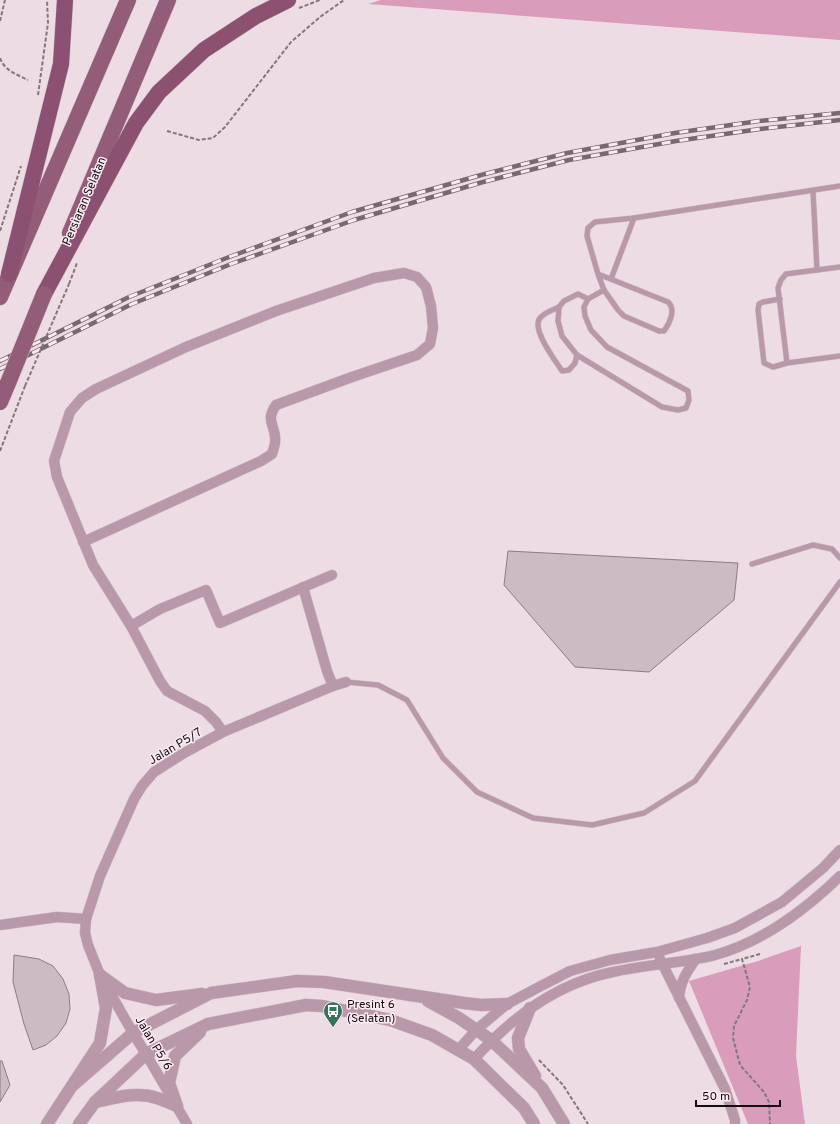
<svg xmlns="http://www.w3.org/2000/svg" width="840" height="1124" viewBox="0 0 840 1124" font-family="Overpass,sans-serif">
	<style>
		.green { fill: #d99cbb }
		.building { fill: #ccbbc3; stroke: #8c7c84 }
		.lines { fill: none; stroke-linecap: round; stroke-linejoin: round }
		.service-casing { stroke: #cbbbc3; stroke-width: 6 }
		.minor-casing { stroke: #cbbbc3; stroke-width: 11 }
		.tertiary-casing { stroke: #cbbbc3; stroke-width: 13 }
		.primary-casing { stroke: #cbbbc3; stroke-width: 17 }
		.trunk-casing { stroke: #cbbbc3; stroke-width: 17 }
		.path { stroke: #83777d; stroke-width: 2; stroke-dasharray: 4 2; stroke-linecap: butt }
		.service { stroke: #b999a9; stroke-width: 5 }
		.minor { stroke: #b999a9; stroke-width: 10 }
		.tertiary { stroke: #b999a9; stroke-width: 12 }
		.primary { stroke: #935c78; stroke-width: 16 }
		.trunk { stroke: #8c5070; stroke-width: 16 }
		.rail-casing { stroke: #766a70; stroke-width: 4.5 }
		.rail { stroke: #fceaf2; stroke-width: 3; stroke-dasharray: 9; stroke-linecap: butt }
		.primary-bridge-casing { stroke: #cbbbc3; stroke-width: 17; stroke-linecap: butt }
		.path-bridge { stroke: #83777d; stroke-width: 2; stroke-dasharray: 4 2; stroke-linecap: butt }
		.primary-bridge { stroke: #935c78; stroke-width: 16 }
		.labels { text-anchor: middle; stroke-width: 3; stroke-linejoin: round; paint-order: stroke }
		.street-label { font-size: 12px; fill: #140e11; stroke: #fceaf2 }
		.poi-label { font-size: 12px; fill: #140e11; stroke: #fceaf2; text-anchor: start }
	</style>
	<rect width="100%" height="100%" fill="#eedce5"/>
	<g class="green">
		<polygon points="381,0 840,0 840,40 368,4"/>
		<polygon points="801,946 796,1056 805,1124 748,1124 689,981 758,961"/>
	</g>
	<g class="building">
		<polygon points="508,551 738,563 734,600 649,672 575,667 504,585"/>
		<polygon points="14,955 39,959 53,966 63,979 69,994 70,1009 66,1023 57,1036 46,1045 33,1050 24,1024 13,982"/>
		<polygon points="0,1061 2,1061 10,1085 0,1102"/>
	</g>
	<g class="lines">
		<defs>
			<g id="service">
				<polyline points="813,191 817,270"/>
				<path d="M598 274 668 302C676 309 670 323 664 331H659L624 316 618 310 604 290 598 274 587 236 588 228 595 222 634 218 840 186"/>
				<polyline points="611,279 634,218"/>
				<polyline points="588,299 578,294 564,301 559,307 558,321 562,336 577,355 662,407 678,410 686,408 689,400 688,391 607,347 591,330 585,316 584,307 588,299 604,290"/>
				<polyline points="780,299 763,302 759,304 758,310 764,363 773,367 787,363 840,356"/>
				<path d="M559 307C553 310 545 312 540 318 531 329 555 360 562 371L569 370 575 363 577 355"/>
				<polyline points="787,363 778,288 781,280 786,274 840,267"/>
				<polyline points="752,564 813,545 832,549 840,558"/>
				<polyline points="346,682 378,685 407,700 443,758 477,792 533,818 592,825 644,813 695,781 840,582"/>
			</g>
			<g id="minor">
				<path d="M83 542 261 461 272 454C273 450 275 446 275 442 277 426 264 422 276 405L352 377 417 355 430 344 433 328 431 306 426 287 417 277 404 273 374 278 276 311 186 347 96 389 82 398 70 412 54 461 57 477 93 565 131 626 160 681 167 691 205 711 216 722 223 732"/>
				<polyline points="303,587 327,671 333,686"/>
				<polyline points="131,626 160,609 206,590 220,623 332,575"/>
				<polyline points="0,925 57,917 86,919"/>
				<polyline points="660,959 725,1089 735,1120 735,1124"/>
				<path d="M679 998C680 982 687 971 696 959"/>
				<polyline points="459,1049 476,1030 507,1004 539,987 570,971 610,960 657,952 707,938 735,928 782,902 823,868 840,850"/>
				<path d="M474 1059C512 1017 557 983 613 972 640 966 668 964 695 959 701 958 709 957 715 955 762 942 805 910 840 876"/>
				<polyline points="187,1124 146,1054 133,1033 100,975 88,945 85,933 86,919 100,876 134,799 142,786 154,772 184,753 223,732 333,686 346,682"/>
			</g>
			<g id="tertiary">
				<polyline points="100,975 125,993 156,1000 202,994"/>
				<polyline points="428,1001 459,1018 491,1040 542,1088 564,1124"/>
				<polyline points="530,1008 518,1038 519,1049 535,1076"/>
				<polyline points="72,1086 133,1033 211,993 297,981 324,982 464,1003 481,1005 507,1004"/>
				<path d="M95 1102C115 1098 136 1091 157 1098 163 1100 170 1103 177 1106"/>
				<polyline points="177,1106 169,1083 175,1056 200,1032"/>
				<polyline points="47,1124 100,1043 106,1008 100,975"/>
				<polyline points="79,1124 95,1102 146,1054 208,1024 306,1005 322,1006 390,1020 432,1035 474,1059 524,1108 534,1124"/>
			</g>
			<g id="primary">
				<polyline points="70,233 168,0"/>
				<polyline points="0,297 128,0"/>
				<polyline points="0,402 8,383"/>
			</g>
			<g id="trunk">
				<polyline points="9,274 61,64 65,0"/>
				<polyline points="44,294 136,123 159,92 204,50 256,16 288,0"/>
			</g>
		</defs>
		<use href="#service" class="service-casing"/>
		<use href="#minor" class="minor-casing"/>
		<use href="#tertiary" class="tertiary-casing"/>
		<use href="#primary" class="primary-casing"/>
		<use href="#trunk" class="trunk-casing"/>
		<g class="path">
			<polyline points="299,8 320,0"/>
			<polyline points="0,21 5,0"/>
			<path d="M0 58C5 71 16 74 28 80"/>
			<polyline points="38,95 48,23 47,0"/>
			<polyline points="167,131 199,140 213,138 225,127 291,42 320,17 344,0"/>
			<polyline points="0,231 21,166"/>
			<polyline points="69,284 77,263"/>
			<polyline points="0,451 25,386"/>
			<polyline points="760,954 742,959 750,987 747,1000 734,1026 733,1038 740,1065 764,1092 769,1102 770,1124"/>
			<polyline points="724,964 742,959"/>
			<polyline points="539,1060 563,1085 588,1124"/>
		</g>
		<use href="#service" class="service"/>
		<use href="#minor" class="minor"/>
		<use href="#tertiary" class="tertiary"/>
		<use href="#primary" class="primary"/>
		<use href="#trunk" class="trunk"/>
		<defs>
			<g id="rail">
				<polyline points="0,361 129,297 229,257 352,212 481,175 567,153 675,133 759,121 840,113"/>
				<polyline points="0,369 132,304 231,264 354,220 483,182 569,160 676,141 760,129 840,120"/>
			</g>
		</defs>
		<use href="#rail" class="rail-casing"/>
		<use href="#rail" class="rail"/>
		<defs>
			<polyline id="primary-bridge" points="8,383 44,294"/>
		</defs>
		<use href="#primary-bridge" class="primary-bridge-casing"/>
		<polyline class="path-bridge" points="25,386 69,284"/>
		<use href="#primary-bridge" class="primary-bridge"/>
	</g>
	<defs>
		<symbol id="bus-pin" viewBox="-11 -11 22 30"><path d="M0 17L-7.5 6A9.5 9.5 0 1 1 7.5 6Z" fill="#37735d" stroke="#fceaf2"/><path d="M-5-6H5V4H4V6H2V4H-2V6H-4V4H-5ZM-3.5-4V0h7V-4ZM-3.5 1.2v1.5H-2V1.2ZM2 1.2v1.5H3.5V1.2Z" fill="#fff"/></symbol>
	</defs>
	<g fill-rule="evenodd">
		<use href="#bus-pin" x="322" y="1000" width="22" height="30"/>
	</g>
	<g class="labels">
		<g class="street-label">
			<text transform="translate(84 201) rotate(-67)" y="4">Persiaran Selatan</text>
			<text transform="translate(175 746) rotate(-31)" y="4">Jalan P5/7</text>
			<text transform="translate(154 1043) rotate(59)" y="4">Jalan P5/6</text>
		</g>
		<g class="poi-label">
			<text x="347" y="1008">Presint 6<tspan x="347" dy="14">(Selatan)</tspan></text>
		</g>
	</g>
	<path d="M696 1100v6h84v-6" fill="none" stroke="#140e11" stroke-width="2"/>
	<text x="702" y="1100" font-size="12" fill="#140e11" stroke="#fceaf2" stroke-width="3" paint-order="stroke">50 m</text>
</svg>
